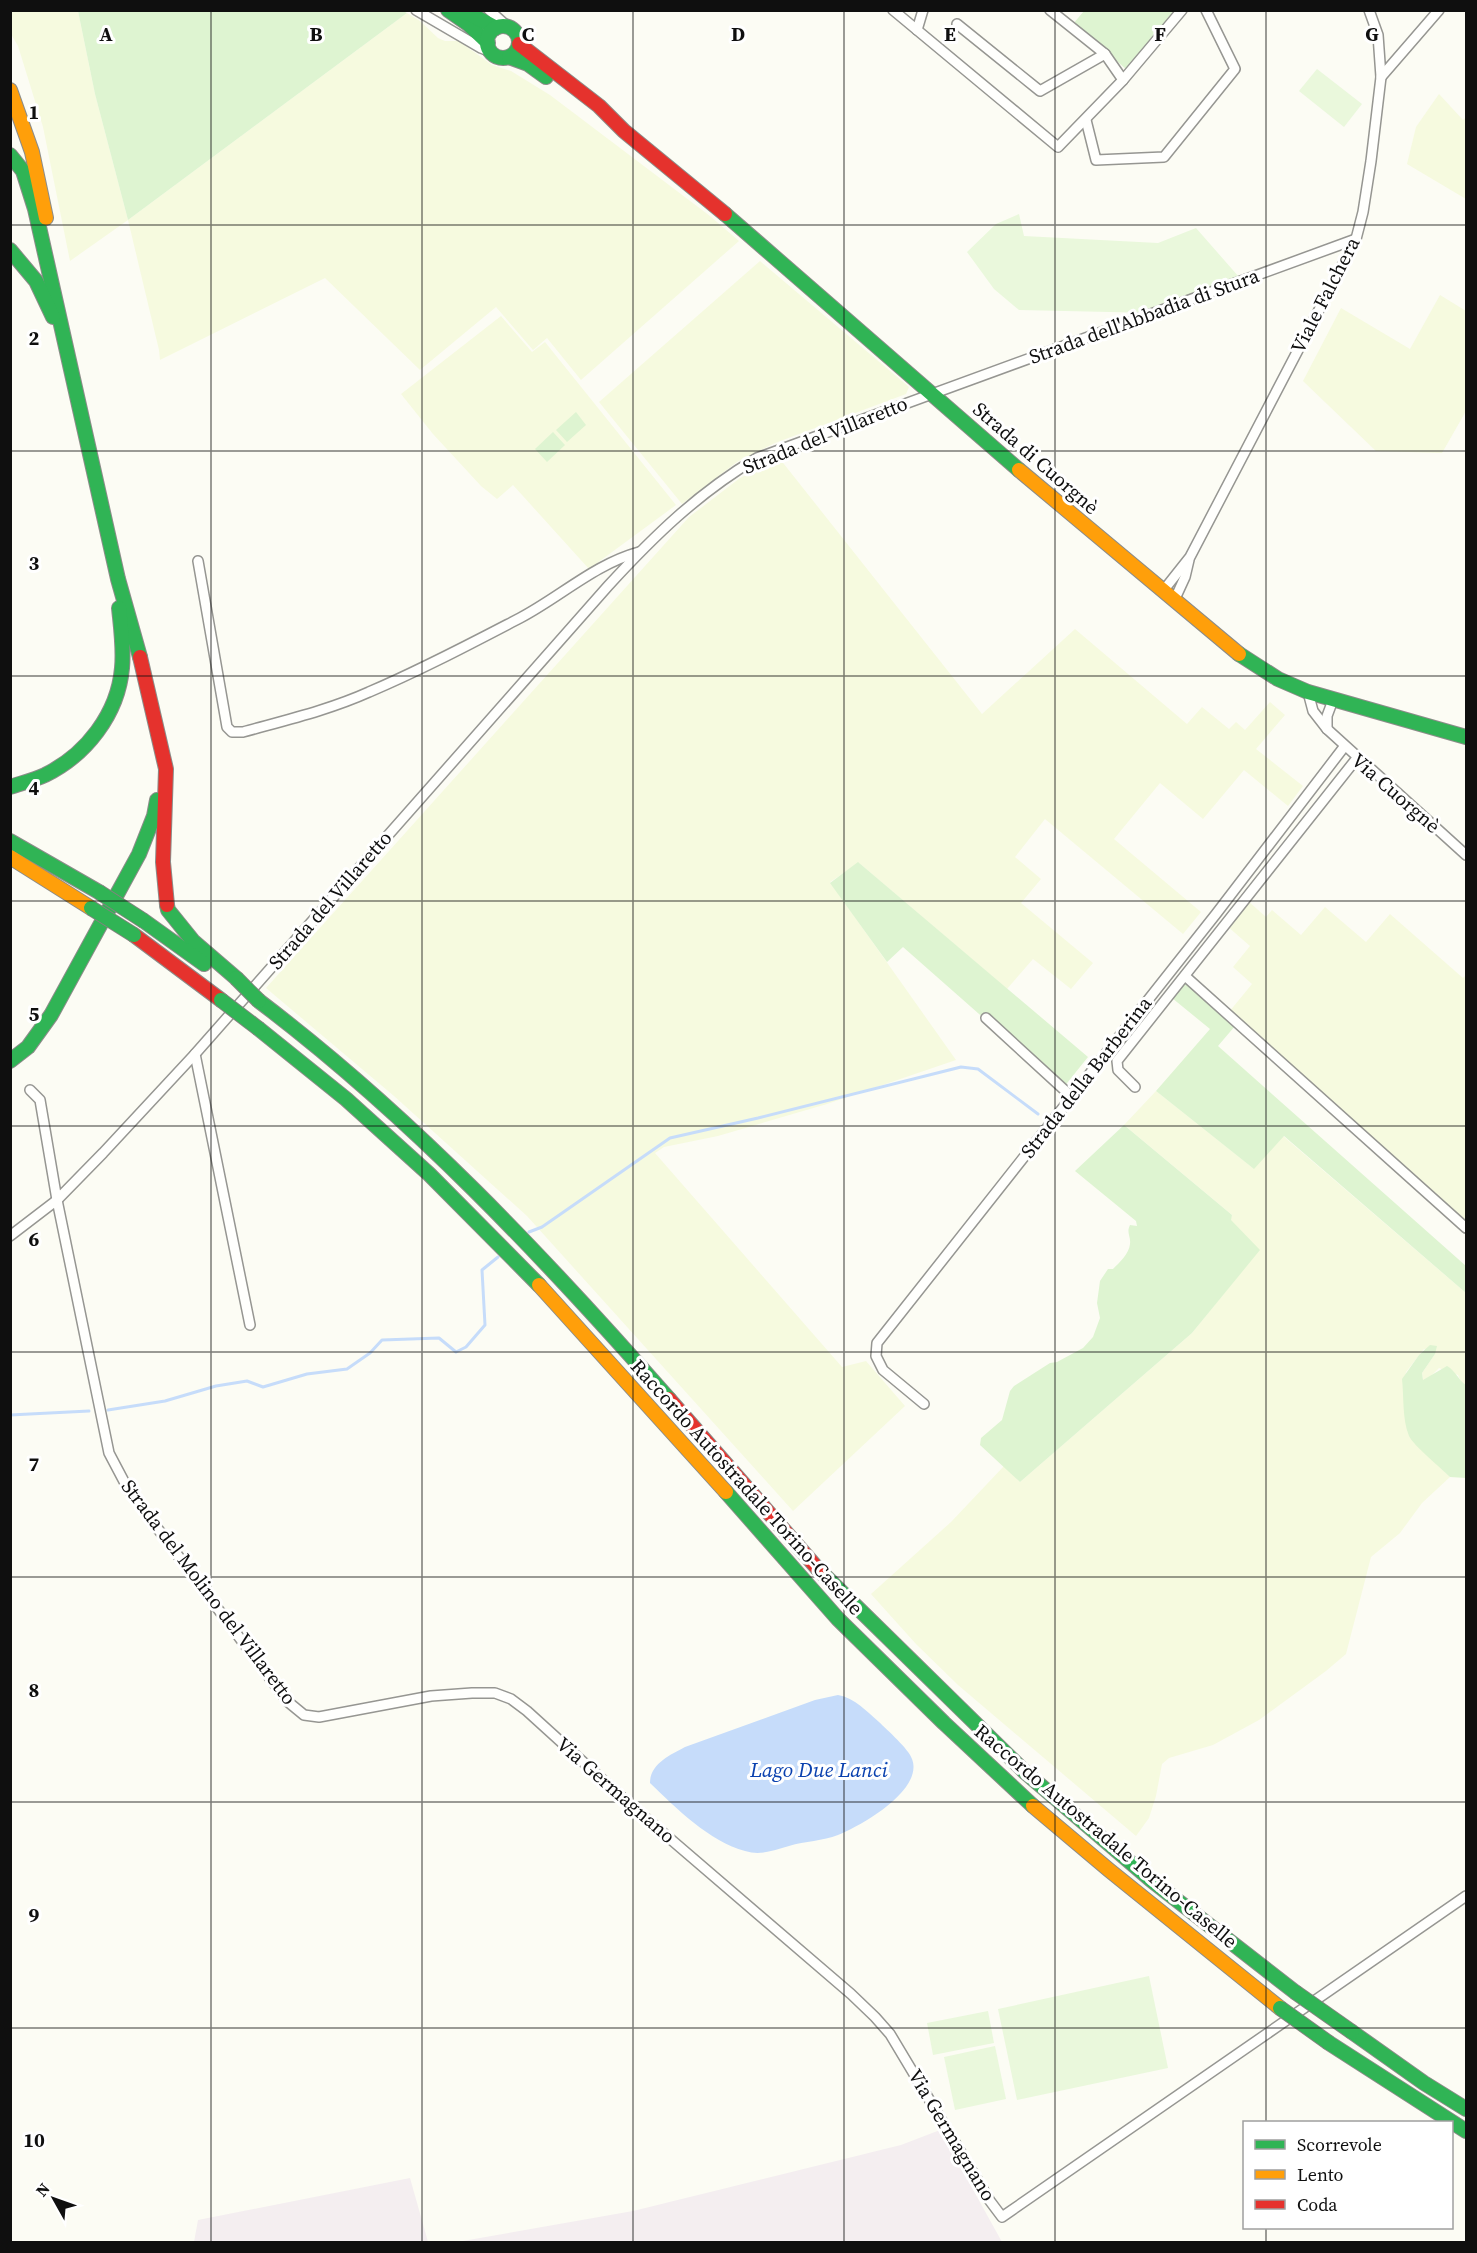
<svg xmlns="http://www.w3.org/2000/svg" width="1477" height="2253" viewBox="0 0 1477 2253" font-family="'Source Serif 4',serif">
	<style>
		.industrial { fill: #f4eef0 }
		.farmland { fill: #f6fadf }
		.green { fill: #def4d1 }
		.pitch { fill: #eaf8dc }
		.water { fill: #c6dcfa }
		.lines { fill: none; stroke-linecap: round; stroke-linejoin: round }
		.stream { stroke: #c6dcfa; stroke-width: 3 }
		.street-casing { stroke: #969692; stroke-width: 12 }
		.fast-casing { stroke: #8c8c89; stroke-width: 16 }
		.slow-casing { stroke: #8c8c89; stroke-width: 16 }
		.jam-casing { stroke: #8c8c89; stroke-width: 16 }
		.street { stroke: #fffffd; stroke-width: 9 }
		.fast { stroke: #30b455; stroke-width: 14 }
		.slow { stroke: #ff9f0a; stroke-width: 14 }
		.jam { stroke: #e5322d; stroke-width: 14 }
		.fast-bridge-casing { stroke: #83837f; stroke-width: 16; stroke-linecap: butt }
		.fast-bridge { stroke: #30b455; stroke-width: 14 }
		.grid { fill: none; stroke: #0f0f0f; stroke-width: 1.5; stroke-opacity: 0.55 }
		.labels { text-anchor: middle; stroke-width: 6; stroke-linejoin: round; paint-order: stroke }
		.street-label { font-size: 20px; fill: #0f0f0f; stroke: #fff }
		.water-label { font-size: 21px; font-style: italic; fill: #0a41af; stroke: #fff }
		.grid-label { font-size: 20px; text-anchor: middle; font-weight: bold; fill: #0f0f0f; stroke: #fff; stroke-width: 6; stroke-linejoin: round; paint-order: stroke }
	</style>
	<rect width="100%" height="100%" fill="#fcfcf4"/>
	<g class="industrial">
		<polygon points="940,2130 1002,2242 457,2242 633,2211 901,2145"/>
		<polygon points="410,2178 428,2242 194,2242 198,2220"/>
	</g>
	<g class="farmland">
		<polygon points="11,11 78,11 95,94 128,220 407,13 420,21 438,38 445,41 459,41 492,65 511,71 550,95 710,216 739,241 581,380 547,338 533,350 496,307 420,370 325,278 160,360 159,350 128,220 70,261 43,127 18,46 11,34"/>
		<polygon points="1439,94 1463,120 1466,117 1466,199 1407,164 1416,127"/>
		<polygon points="760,261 909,387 906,394 775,443 737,462 682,504 599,402"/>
		<polygon points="1440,295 1466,311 1466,411 1442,453 1376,451 1303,381 1341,308 1410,349"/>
		<polygon points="501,316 532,352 545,342 676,505 589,569 513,485 497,499 481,486 433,434 401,394"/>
		<polygon points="780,459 982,714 1075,629 1187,724 1202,707 1229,729 1236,722 1245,730 1270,702 1285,715 1256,749 1303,786 1288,806 1244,770 1203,819 1160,783 1114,839 1201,912 1183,934 1045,819 1015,857 1041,879 1021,903 1093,963 1071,989 1033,959 1007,989 859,863 830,882 956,1060 827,1104 718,1136 664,1147 655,1153 842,1367 866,1361 905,1406 793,1511 527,1216 394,1096 266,988 689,517 740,478"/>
		<polygon points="1248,901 1266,917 1272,910 1301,935 1325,907 1366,942 1390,914 1463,978 1466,975 1466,1224 1229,1012 1252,984 1233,967 1250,946 1227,926"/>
		<polygon points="1156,1091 1253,1168 1283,1136 1466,1293 1466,1385 1461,1382 1458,1375 1439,1368 1429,1378 1423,1380 1422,1373 1435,1354 1424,1349 1406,1372 1403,1387 1410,1437 1450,1477 1422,1503 1400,1533 1371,1557 1346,1654 1326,1671 1259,1720 1213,1745 1169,1758 1162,1764 1156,1796 1149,1818 1136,1836 958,1685 916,1644 871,1594 951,1522 1004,1466 1020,1482 1192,1333 1259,1250 1230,1220 1232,1215 1124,1125"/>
	</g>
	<g class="green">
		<polygon points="403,11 407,13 128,220 95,94 78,11"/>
		<polygon points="1084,11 1175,11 1126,69 1073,24"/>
		<polygon points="576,412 586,425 567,442 556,430"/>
		<polygon points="553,432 565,445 547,462 535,449"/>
		<polygon points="858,862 1088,1057 1063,1088 903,947 887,962 830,883"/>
		<polygon points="1183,983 1188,984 1235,1026 1218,1046 1466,1266 1466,1293 1284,1136 1254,1169 1156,1091 1210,1029 1172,998"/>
		<path d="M1124 1125 1232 1215 1231 1220 1260 1250 1192 1333 1020 1482 980 1445 981 1438 1002 1420 1010 1391 1014 1386 1050 1363 1057 1362 1083 1348 1093 1337 1100 1318 1097 1303 1100 1281 1108 1269H1113C1119 1263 1129 1254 1130 1244 1131 1236 1126 1233 1130 1225L1137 1226 1136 1221 1075 1171Z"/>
		<path d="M1430 1345 1437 1346 1435 1354 1422 1373 1423 1380 1447 1366C1456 1371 1458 1380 1466 1385V1478L1450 1477C1441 1468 1413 1445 1409 1436 1402 1419 1404 1396 1402 1379L1419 1355Z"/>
	</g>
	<g class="pitch">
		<polygon points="1317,69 1362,104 1344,127 1299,91"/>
		<polygon points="1019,214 1024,236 1158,243 1196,228 1239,277 1155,313 1019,310 994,289 967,252 996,224"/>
		<polygon points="1149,1976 1168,2068 1017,2100 998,2009"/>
		<polygon points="988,2011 994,2043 933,2055 927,2023"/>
		<polygon points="995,2046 1006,2099 955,2110 944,2057"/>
	</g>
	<path class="water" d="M838 1695C855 1698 866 1711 879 1722 887 1730 909 1749 912 1759 924 1790 861 1826 838 1835 823 1841 805 1841 789 1846 774 1850 761 1856 745 1851 710 1842 676 1808 650 1783 650 1764 670 1755 685 1747L815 1700Z"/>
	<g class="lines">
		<g class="stream">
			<polyline points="529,1232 542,1227 670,1138 758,1118 961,1067 978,1069 1038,1114"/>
			<polyline points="108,1410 165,1401 216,1386 247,1381 263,1387 307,1374 347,1369 370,1353 382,1340 439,1338 456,1352 466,1347 485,1325 482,1270 498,1257"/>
			<polyline points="10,1415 89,1411"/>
		</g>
		<defs>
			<g id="street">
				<polyline points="416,10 481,48 491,52"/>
				<polyline points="489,10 508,27"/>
				<polyline points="893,10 1058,147 1123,80 1182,10"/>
				<polyline points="1050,10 1105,54"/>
				<polyline points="957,24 1040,91 1105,54 1123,80"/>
				<polyline points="917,30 923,10"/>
				<polyline points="1381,77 1439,10"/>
				<polyline points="1086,120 1096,160 1164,157 1235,69 1206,10"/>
				<path d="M198 561 227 727 232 732H243C286 720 329 710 369 692 421 670 470 644 520 618 560 597 595 564 639 552"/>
				<polyline points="1163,591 1190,557 1356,239 1363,212 1371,161 1381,77 1378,35 1369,10"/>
				<polyline points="1174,601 1185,577 1189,560"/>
				<polyline points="1308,692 1313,711 1327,729 1466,855"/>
				<polyline points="1327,729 1327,716 1333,700"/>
				<polyline points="1185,976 1466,1228"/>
				<polyline points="986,1018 1071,1096"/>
				<polyline points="195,1054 250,1325"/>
				<polyline points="1135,1087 1118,1070 1117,1061 1357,758"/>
				<polyline points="30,1090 40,1100 57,1200 109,1453 128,1489 287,1701 304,1715 319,1717 431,1696 472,1693 495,1693 511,1699 527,1711 625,1800 851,1994 875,2017 890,2034 990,2201 1002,2217 1466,1896"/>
				<path d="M10 1236 57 1200 103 1153 195 1054 608 586C654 536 698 493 757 458L1356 239"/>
				<polyline points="924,1404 883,1370 876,1356 877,1343 1216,914 1344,747"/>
			</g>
			<g id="fast">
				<polyline points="448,10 468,24 488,43"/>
				<polyline points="463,10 496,28"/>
				<circle cx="503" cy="42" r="16"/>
				<polyline points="509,57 528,64 546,77"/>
				<polyline points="10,155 23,171 35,209 118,579 140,657"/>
				<polyline points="725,214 1019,470"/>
				<polyline points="10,250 36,281 53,317"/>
				<polyline points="1239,654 1278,679 1308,692 1466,737"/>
				<path d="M10 787C22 783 34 780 45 775 86 755 118 714 122 668 124 648 121 628 119 608"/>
				<polyline points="10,841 99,892"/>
				<polyline points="167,905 168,910 193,941 236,978"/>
				<polyline points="144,921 204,964"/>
				<path d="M259 1001C411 1116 543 1256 669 1399"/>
				<polyline points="259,1029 346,1099 429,1174 539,1285"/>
				<polyline points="10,1061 28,1047 51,1015 139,854 154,816 157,800"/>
				<polyline points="726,1492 838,1619 944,1723 1033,1806"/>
				<polyline points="818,1569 1026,1773 1151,1880 1295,1992"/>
				<polyline points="1352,2032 1424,2083 1466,2109"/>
				<polyline points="1329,2043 1466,2131"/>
			</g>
			<g id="slow">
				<polyline points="10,90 32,152 46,218"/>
				<polyline points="1019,470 1239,654"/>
				<polyline points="10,857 91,908"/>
				<polyline points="539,1285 726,1492"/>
				<polyline points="1033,1806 1109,1870 1280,2008"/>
			</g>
			<g id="jam">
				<polyline points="519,44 599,106 624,131 725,214"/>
				<polyline points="140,657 166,769 163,862 167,905"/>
				<polyline points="134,935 221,1000"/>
				<polyline points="669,1399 818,1569"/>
			</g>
		</defs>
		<use href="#street" class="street-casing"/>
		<use href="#fast" class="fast-casing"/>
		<use href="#slow" class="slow-casing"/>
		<use href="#jam" class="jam-casing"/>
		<use href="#street" class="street"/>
		<use href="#fast" class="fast"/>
		<use href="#slow" class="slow"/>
		<use href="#jam" class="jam"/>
		<defs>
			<g id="fast-bridge">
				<polyline points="99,892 144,921"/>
				<polyline points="91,908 134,935"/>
				<polyline points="236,978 259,1001"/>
				<polyline points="221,1000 259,1029"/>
				<polyline points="1295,1992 1352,2032"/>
				<polyline points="1280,2008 1329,2043"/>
			</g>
		</defs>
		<use href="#fast-bridge" class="fast-bridge-casing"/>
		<use href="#fast-bridge" class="fast-bridge"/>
	</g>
	<path class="grid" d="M211 10V2242M422 10V2242M633 10V2242M844 10V2242M1055 10V2242M1266 10V2122M10 225H1466M10 451H1466M10 676H1466M10 901H1466M10 1126H1466M10 1352H1466M10 1577H1466M10 1802H1466M10 2028H1466M1266 2228V2242"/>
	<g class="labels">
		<g class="street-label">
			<text transform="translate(1325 295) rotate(-63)" y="7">Viale Falchera</text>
			<text transform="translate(1144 316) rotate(-20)" y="7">Strada dell'Abbadia di Stura</text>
			<text transform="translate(825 435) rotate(-22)" y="7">Strada del Villaretto</text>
			<text transform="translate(1036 458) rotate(41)" y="7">Strada di Cuorgnè</text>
			<text transform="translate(1396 793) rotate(41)" y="7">Via Cuorgnè</text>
			<text transform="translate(330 900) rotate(-49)" y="7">Strada del Villaretto</text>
			<text transform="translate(1086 1077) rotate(-52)" y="7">Strada della Barberina</text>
			<text transform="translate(747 1487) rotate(48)" y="7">Raccordo Autostradale Torino-Caselle</text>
			<text transform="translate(209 1592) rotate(53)" y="7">Strada del Molino del Villaretto</text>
			<text transform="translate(616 1790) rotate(41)" y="7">Via Germagnano</text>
			<text transform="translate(1106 1836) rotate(40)" y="7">Raccordo Autostradale Torino-Caselle</text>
			<text transform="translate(952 2135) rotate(59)" y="7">Via Germagnano</text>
		</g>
		<g class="water-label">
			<text x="819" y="1777">Lago Due Lanci</text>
		</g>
	</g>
	<g class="grid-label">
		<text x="106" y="41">A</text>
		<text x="316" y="41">B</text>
		<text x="528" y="41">C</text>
		<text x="738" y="41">D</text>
		<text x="950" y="41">E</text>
		<text x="1160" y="41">F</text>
		<text x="1372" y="41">G</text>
		<text x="34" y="119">1</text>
		<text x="34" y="345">2</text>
		<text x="34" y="570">3</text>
		<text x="34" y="795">4</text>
		<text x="34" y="1021">5</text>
		<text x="34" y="1246">6</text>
		<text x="34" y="1471">7</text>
		<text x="34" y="1697">8</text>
		<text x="34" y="1922">9</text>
		<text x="34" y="2147">10</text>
	</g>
	<rect width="1477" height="2253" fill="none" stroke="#0f0f0f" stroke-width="24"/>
	<rect x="1243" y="2121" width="210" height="108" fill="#ffffff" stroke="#9f9f9f" stroke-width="1.5"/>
	<rect x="1255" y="2140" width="30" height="9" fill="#30b455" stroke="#9f9f9f" stroke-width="1.5"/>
	<text x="1297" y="2151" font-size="18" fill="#0f0f0f">Scorrevole</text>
	<rect x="1255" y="2170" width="30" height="9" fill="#ff9f0a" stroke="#9f9f9f" stroke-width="1.5"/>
	<text x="1297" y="2181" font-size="18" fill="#0f0f0f">Lento</text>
	<rect x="1255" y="2200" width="30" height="9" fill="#e5322d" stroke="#9f9f9f" stroke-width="1.5"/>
	<text x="1297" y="2211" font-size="18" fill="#0f0f0f">Coda</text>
	<g transform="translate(54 2199) rotate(310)" stroke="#ffffff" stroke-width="4.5" paint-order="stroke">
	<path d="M0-4.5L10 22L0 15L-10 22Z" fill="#0f0f0f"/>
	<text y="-9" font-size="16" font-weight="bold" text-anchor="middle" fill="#0f0f0f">N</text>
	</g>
</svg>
